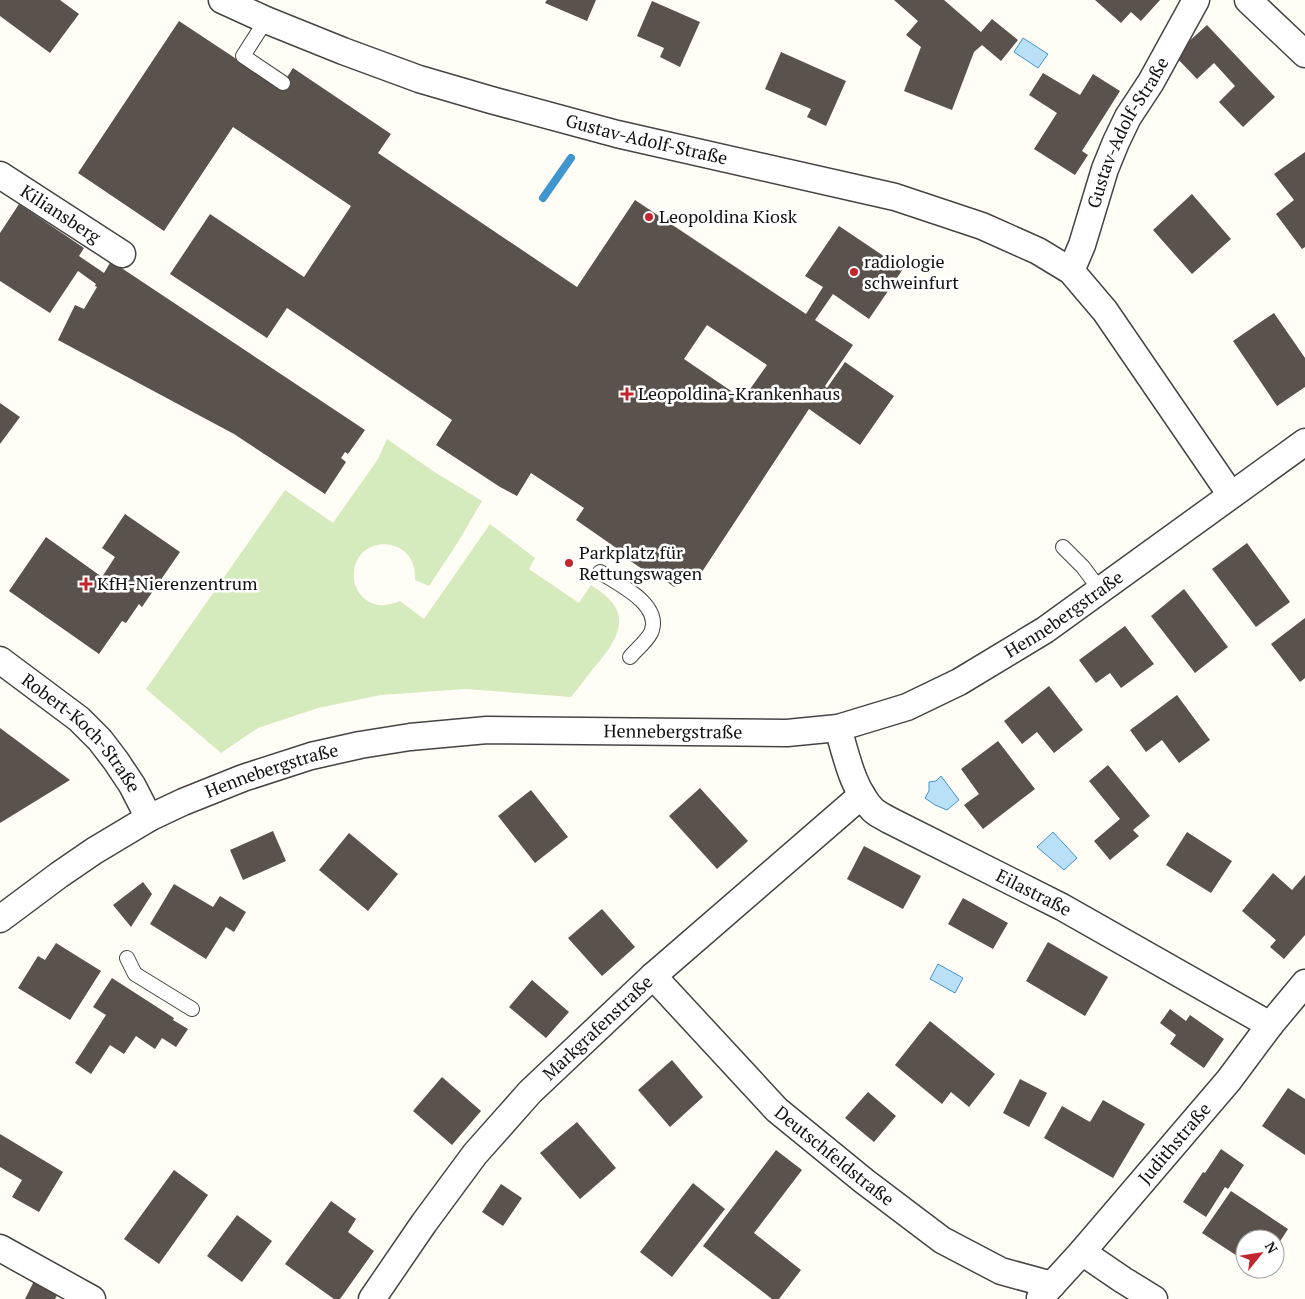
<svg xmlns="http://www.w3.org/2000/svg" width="1305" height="1299" viewBox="0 0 1305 1299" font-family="'PT Serif',serif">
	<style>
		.green { fill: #d5ebbd }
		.water { fill: #b9e0f7; stroke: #3f96cf }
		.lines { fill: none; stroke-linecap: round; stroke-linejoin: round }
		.stream { stroke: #3f96cf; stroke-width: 8 }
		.building { fill: #5a524d; fill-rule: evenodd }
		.lane-casing { stroke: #444; stroke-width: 16 }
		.street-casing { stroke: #444; stroke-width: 29 }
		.lane { stroke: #fff; stroke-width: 14 }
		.street { stroke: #fff; stroke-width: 26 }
		.poi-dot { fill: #c4262e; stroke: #fff; stroke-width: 2 }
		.labels { text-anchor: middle; stroke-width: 5; stroke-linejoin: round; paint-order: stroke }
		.street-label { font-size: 18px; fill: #111; stroke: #fff }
		.poi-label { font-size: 18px; fill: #111; stroke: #fff; text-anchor: start }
	</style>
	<rect width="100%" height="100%" fill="#fffdf5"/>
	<path class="green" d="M387 439 433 471 482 501 458 542 429 586 415 580C418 534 355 533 354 574 353 583 357 592 364 598 375 608 388 606 400 601L424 619 490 524 535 558 529 569 579 603 591 585C597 589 605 594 610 600 632 623 609 650 593 669 586 678 579 687 571 697L466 689 381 695 318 708 258 728 221 753 146 689 285 490 333 523 378 459Z"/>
	<g class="water">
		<polygon points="1023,38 1048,54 1038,68 1014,52"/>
		<polygon points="941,776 959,800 947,810 935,805 925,798 929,791 929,782 936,781"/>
		<polygon points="1053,832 1077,858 1064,870 1037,847"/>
		<polygon points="938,964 963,978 955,993 930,979"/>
	</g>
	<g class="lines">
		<polyline class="stream" points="543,198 571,158"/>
	</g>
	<g class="building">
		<polygon points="0,0 60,0 79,14 50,53 0,16"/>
		<polygon points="547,0 596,0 587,21 545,3"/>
		<polygon points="894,0 944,0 981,32 992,19 1018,40 1001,61 982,45 974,52 952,110 904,91 921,47 906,35 918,21"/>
		<polygon points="1095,0 1160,0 1141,21 1131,12 1121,23"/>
		<polygon points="652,1 700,22 680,67 660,57 664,48 637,36"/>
		<path d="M179 21 280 88 293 68 391 134 378 153 577 287 635 200 806 314 823 287 805 276 839 226 903 269 869 319 833 294 815 320 853 345 825 386 827 388 845 362 894 396 860 445 809 409 696 581 683 573 674 587 659 576 657 579 620 554 622 552 576 520 584 508 531 473 517 496 500 487 436 445 452 420 287 308 267 338 170 274 210 214 304 277 351 206 233 127 164 231 78 173ZM707 325 767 365 743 399 684 359Z"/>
		<polygon points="1207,25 1275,97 1243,127 1219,102 1235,86 1214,63 1197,79 1174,55"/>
		<polygon points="781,52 846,81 826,126 807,117 811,109 765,89"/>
		<polygon points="1043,73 1080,95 1093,74 1120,91 1082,151 1088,155 1075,175 1034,149 1057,113 1029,95"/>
		<polygon points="1305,152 1305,247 1302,249 1276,214 1294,200 1274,174"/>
		<polygon points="1192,194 1231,239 1192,274 1153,230"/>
		<polygon points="19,204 84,248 79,256 104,273 111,261 365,430 348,454 345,452 341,458 346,462 325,494 234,434 58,340 75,305 84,309 97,287 95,286 96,284 78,271 50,313 0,281 0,233"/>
		<polygon points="1274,313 1305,358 1305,387 1277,406 1233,341"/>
		<polygon points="0,403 20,417 0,444"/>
		<polygon points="125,514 180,552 142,607 139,604 126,623 122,621 99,654 9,591 46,537 102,577 115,557 102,548"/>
		<polygon points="1247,543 1290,602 1256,627 1212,569"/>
		<polygon points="1184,589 1228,647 1195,673 1151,616"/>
		<polygon points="1305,618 1305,678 1300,682 1271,644"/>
		<polygon points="1125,626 1154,664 1121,688 1110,673 1096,683 1079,660"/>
		<polygon points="1049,686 1083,730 1054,753 1037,732 1022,744 1004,721"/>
		<polygon points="1177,695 1210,740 1179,763 1162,740 1146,752 1130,730"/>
		<polygon points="0,728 70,780 0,823"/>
		<polygon points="998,741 1035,789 983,829 964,805 979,794 961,769"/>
		<polygon points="1108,765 1150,816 1133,830 1139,836 1110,860 1094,841 1120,819 1089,781"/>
		<polygon points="700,788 748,841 717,869 669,816"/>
		<polygon points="531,790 568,837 535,863 498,816"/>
		<polygon points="273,831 286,861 243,880 230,850"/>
		<polygon points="1187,832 1232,861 1211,893 1166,865"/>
		<polygon points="349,833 398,874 368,911 319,870"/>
		<polygon points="864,846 921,876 903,909 847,879"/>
		<polygon points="1273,873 1292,890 1305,875 1305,935 1284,959 1270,947 1276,940 1242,911"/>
		<polygon points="143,882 152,894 131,927 113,905"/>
		<polygon points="174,884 213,907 220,896 246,912 234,932 226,927 206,959 150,924"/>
		<polygon points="963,898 1008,923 993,949 948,924"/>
		<polygon points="602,909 635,947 602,976 568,938"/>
		<polygon points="1048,942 1108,977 1085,1016 1026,981"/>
		<polygon points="56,943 101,971 70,1020 18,988 38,956 45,960"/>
		<polygon points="112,978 174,1018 173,1020 188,1029 176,1047 162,1038 155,1049 136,1036 124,1054 110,1045 91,1074 75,1063 106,1015 93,1007"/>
		<polygon points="532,980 569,1012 546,1038 509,1007"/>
		<polygon points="1170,1009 1186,1021 1190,1015 1224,1039 1204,1068 1170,1044 1176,1035 1160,1023"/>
		<polygon points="930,1021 995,1074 969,1107 951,1092 942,1104 895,1065"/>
		<polygon points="672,1060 703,1097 670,1127 638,1090"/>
		<polygon points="442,1077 481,1111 452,1145 413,1111"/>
		<polygon points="1020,1079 1047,1093 1029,1127 1003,1113"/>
		<polygon points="1288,1088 1305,1099 1305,1155 1262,1126"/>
		<polygon points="868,1092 896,1116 874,1142 845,1118"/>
		<polygon points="1103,1100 1145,1124 1113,1178 1044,1138 1062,1106 1090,1122"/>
		<polygon points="577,1122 616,1168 580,1199 540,1153"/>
		<polygon points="0,1134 63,1172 39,1212 12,1197 22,1180 0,1167"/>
		<polygon points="1221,1149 1244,1165 1228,1189 1225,1187 1206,1217 1183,1202 1203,1172 1205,1173"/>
		<polygon points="776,1150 802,1170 754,1233 801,1270 779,1299 772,1299 703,1246"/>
		<polygon points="174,1170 208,1195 159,1264 124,1239"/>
		<polygon points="693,1183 725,1209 672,1277 640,1252"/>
		<polygon points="501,1184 522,1198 503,1226 482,1212"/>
		<polygon points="1231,1191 1288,1229 1275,1249 1275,1239 1245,1239 1245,1261 1202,1233"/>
		<polygon points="331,1201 356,1219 348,1232 374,1251 340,1299 334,1299 285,1264"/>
		<polygon points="237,1215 272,1241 242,1282 207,1256"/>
		<polygon points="36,1277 60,1290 55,1299 25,1299"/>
	</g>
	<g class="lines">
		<defs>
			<g id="lane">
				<polyline points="266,20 243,56 283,83"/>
				<polyline points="1063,547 1083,567 1100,590"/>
				<path d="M600 572C618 584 660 603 652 630 650 638 636 650 630 657"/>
				<polyline points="127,958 135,974 192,1009"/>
			</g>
			<g id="street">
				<path id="s1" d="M222 0 266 20 343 51 419 79 491 100 617 134 895 197 982 226 1038 251 1071 271 1105 311 1231 495"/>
				<polyline points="1248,0 1305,54"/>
				<path id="s2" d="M0 175 122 254"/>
				<path id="s3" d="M1071 271 1082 245 1105 169 1116 142 1128 117 1151 82 1196 0"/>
				<path id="s4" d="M0 660 79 719 100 740 116 761 132 785 149 818"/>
				<path id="s5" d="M838 728C846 755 853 790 873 810 877 814 884 817 889 820L1062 907 1270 1025"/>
				<path id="s6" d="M0 919 59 875 94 851 149 818 183 802 243 778 311 756 360 745 410 737 487 730 787 733 838 728 907 707 959 682 1045 630 1305 442"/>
				<path id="s7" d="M653 976 777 1110 864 1181 942 1240 1001 1271 1052 1285"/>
				<polyline points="0,1248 92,1299"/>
				<polyline points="1082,1252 1123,1280 1154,1299"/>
				<path id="s8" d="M1040 1298 1082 1252 1229 1080 1270 1025 1305 983"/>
				<path id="s9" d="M372 1299 424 1223 475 1154 530 1092 653 976 862 795"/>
			</g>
		</defs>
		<use href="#lane" class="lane-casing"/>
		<use href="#street" class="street-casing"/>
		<use href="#lane" class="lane"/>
		<use href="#street" class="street"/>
	</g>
	<g class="poi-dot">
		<circle cx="649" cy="217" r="5"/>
		<circle cx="854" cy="272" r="5"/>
		<path d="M624.5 386.5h5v5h5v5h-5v5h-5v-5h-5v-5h5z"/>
		<circle cx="569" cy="563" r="5"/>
		<path d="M83.5 576.5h5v5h5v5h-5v5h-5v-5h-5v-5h5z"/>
	</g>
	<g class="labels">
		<g class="street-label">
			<text dy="6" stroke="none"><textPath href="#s3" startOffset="150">Gustav-Adolf-Straße</textPath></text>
			<text dy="6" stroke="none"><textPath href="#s1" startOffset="448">Gustav-Adolf-Straße</textPath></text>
			<text dy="6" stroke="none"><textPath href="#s2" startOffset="72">Kiliansberg</textPath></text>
			<text dy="6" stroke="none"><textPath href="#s6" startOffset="1138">Hennebergstraße</textPath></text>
			<text dy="6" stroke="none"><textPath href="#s6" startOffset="718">Hennebergstraße</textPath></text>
			<text dy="6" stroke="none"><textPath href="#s4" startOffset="110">Robert-Koch-Straße</textPath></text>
			<text dy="6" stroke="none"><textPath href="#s6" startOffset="312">Hennebergstraße</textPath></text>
			<text dy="6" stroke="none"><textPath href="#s5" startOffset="271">Eilastraße</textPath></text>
			<text dy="6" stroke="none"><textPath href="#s9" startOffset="354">Markgrafenstraße</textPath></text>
			<text dy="6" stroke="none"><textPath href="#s8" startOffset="205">Judithstraße</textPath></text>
			<text dy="6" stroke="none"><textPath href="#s7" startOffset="256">Deutschfeldstraße</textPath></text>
		</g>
		<g class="poi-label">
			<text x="659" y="223">Leopoldina Kiosk</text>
			<text x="864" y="268">radiologie<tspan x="864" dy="21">schweinfurt</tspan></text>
			<text x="638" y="400">Leopoldina-Krankenhaus</text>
			<text x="579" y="559">Parkplatz für<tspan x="579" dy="21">Rettungswagen</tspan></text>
			<text x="97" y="590">KfH-Nierenzentrum</text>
		</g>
	</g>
	<g transform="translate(1260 1254) rotate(60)"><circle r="24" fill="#ffffff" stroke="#a0a0a0"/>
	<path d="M0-4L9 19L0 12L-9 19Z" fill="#c4262e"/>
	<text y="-8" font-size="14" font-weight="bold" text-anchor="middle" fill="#111111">N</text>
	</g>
</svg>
